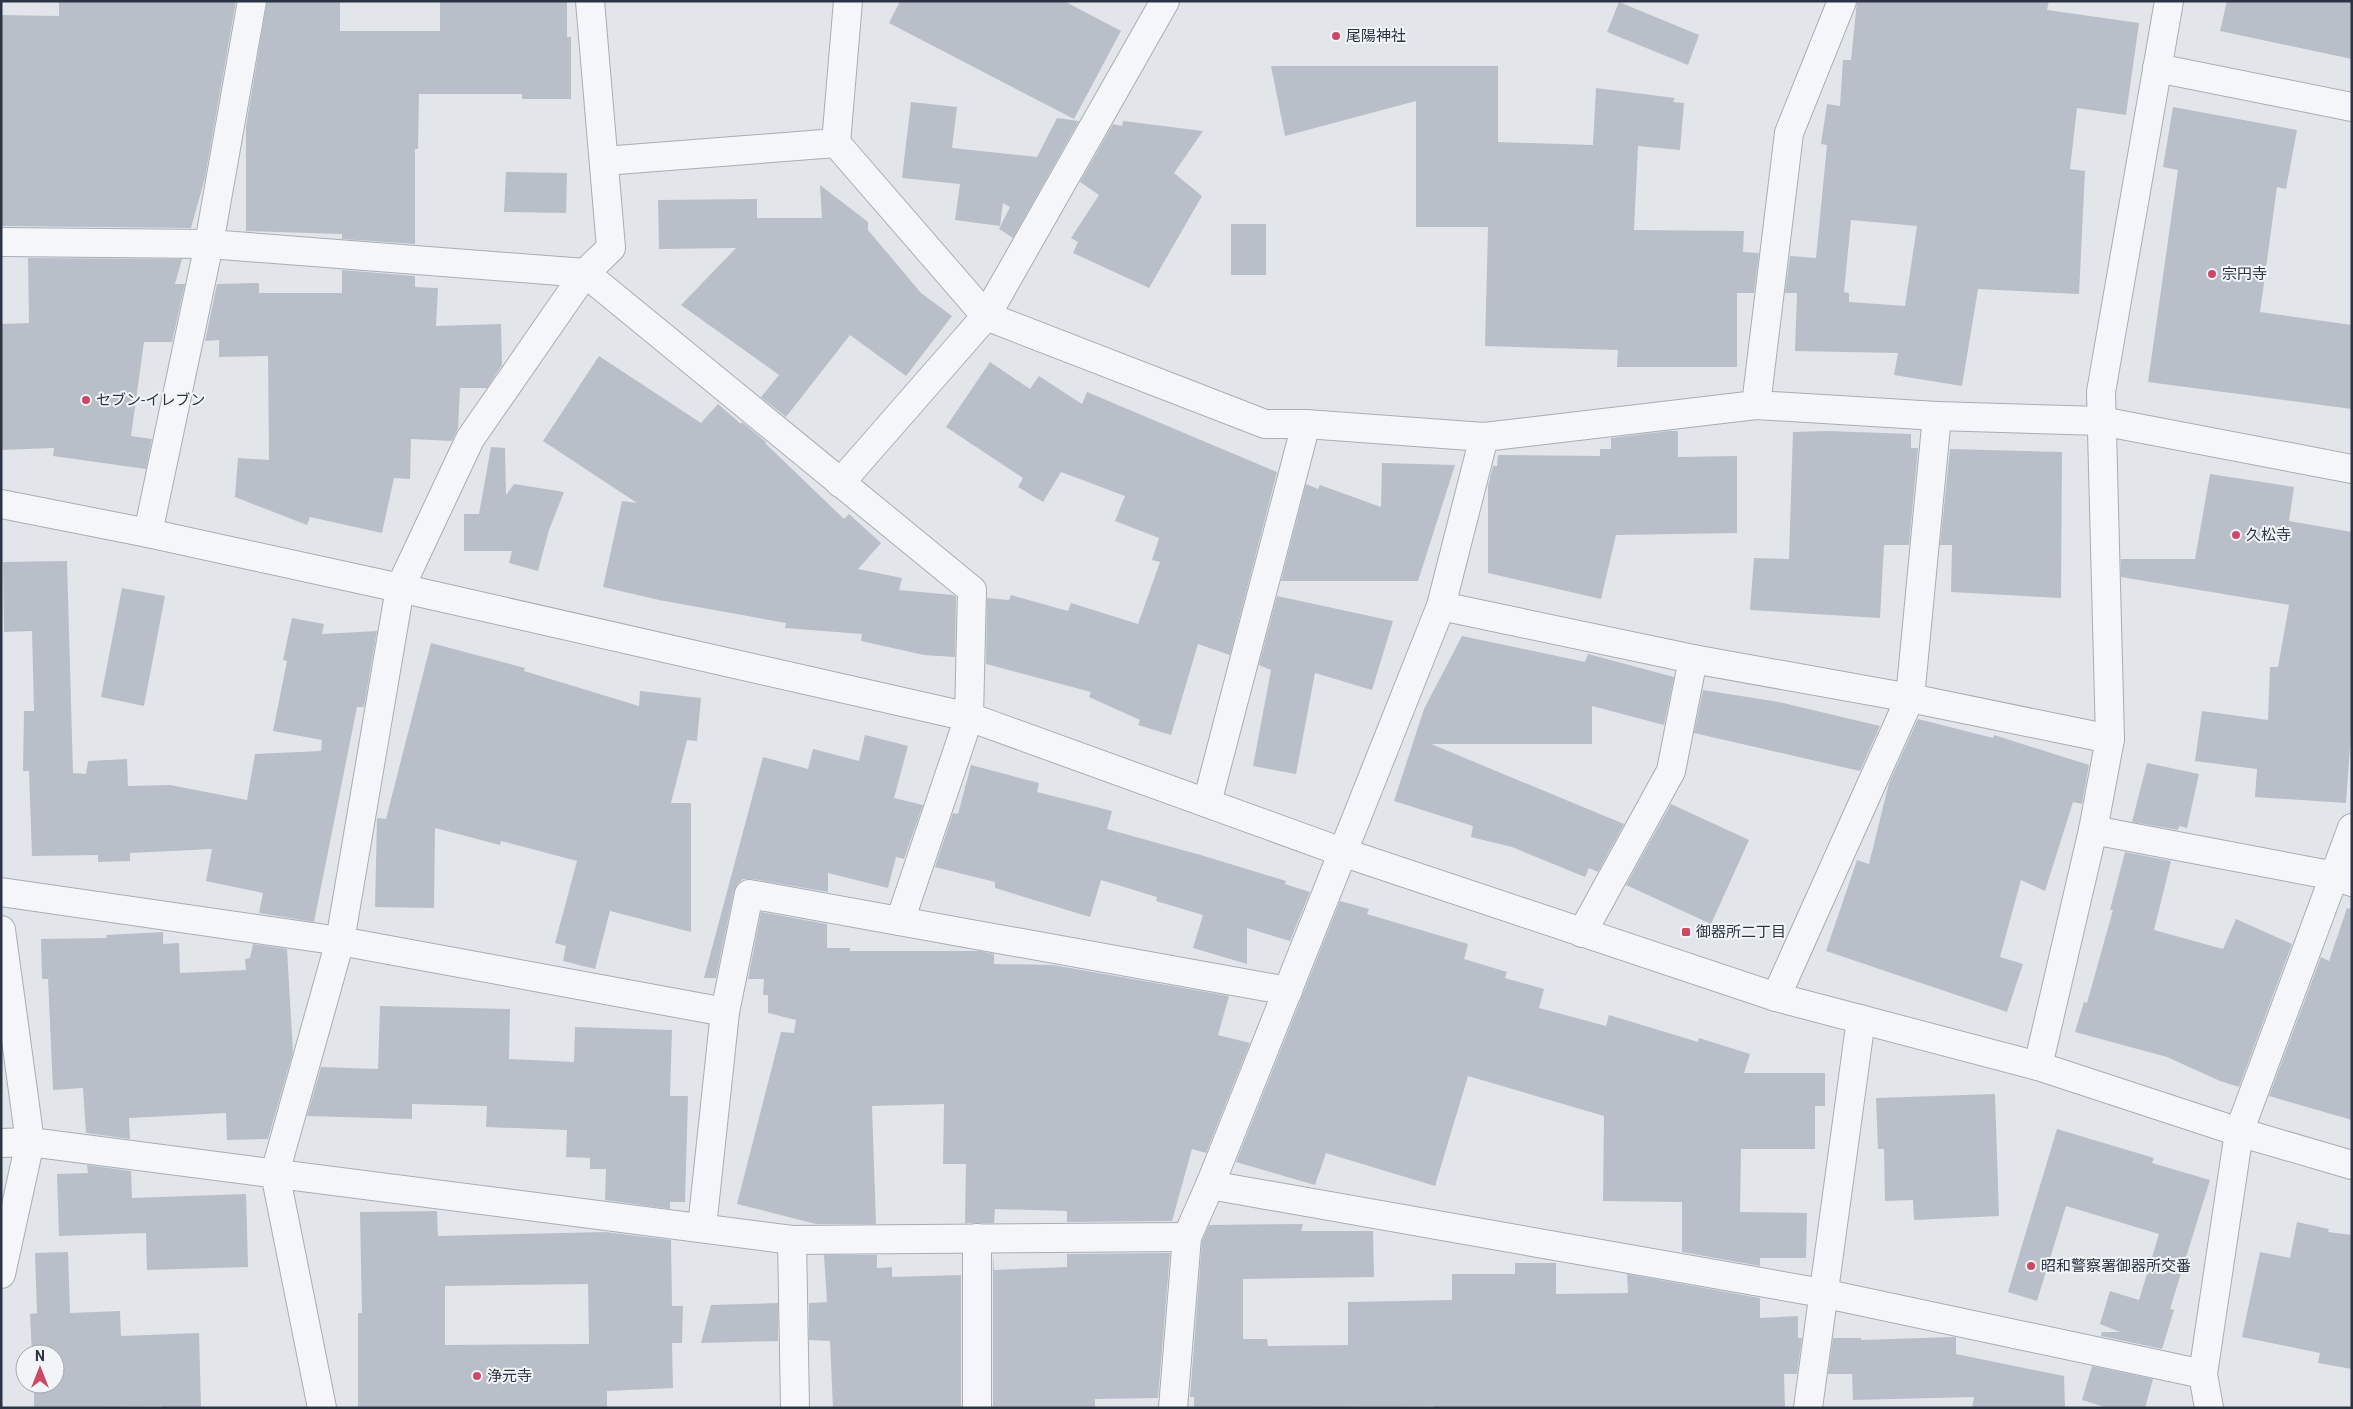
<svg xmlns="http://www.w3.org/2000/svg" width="2353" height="1409" viewBox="0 0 2353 1409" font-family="Roboto,'Noto Sans JP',sans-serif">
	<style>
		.building { fill: #b9bfc8; fill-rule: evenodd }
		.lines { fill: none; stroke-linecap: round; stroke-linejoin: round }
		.minor-casing { stroke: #a7adb5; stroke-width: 30 }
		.minor { stroke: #f5f6f9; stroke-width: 28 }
		.poi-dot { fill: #d04763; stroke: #f2f5f8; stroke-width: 2 }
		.labels { text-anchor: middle; stroke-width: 4; stroke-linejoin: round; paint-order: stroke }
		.poi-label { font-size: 15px; fill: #2a3443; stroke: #f2f5f8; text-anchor: start }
	</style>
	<rect width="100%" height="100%" fill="#e2e6eb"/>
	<g class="building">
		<polygon points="59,1 236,1 205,178 191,228 1,226 1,15 59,16"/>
		<polygon points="267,1 340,1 340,31 440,31 440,1 567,1 567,37 571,37 571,99 522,99 522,94 419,94 418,149 415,149 415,244 342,239 342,234 246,231 246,126"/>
		<polygon points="900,1 1064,1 1121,31 1074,119 889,23"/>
		<path d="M1857 1H2049L2047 10 2139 23 2126 115 2077 108 2070 169 2085 171 2079 294 1978 289 1962 386 1894 375 1898 353 1795 351 1797 293H1785L1790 256 1816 258 1827 145 1821 144 1827 104 1840 106 1843 60H1851ZM1851 220 1917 226 1905 306 1849 302V293L1844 292Z"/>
		<polygon points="2227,1 2352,1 2352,59 2220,31"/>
		<polygon points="1619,2 1699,35 1688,65 1607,32"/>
		<polygon points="1271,66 1498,66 1498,142 1593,145 1596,88 1675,98 1673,102 1684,103 1680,150 1638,146 1634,230 1744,231 1743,252 1759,253 1754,293 1737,293 1737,367 1617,367 1618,350 1485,346 1488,227 1416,227 1416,101 1285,136"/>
		<polygon points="911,102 957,107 952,148 1037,157 1057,118 1079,121 1013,238 999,229 1010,207 1003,203 1000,226 955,220 960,184 902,178"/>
		<polygon points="2173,107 2297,130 2286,189 2277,187 2260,312 2352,325 2352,409 2148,382 2178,170 2163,167"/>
		<polygon points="1123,121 1203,131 1174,173 1202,196 1149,288 1073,253 1078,242 1071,238 1099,195 1080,182 1113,124 1122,126"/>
		<polygon points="506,172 567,173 566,213 504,212"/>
		<polygon points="820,185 868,222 868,230 921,293 952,316 906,376 850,335 786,417 761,397 779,375 681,305 736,248 659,249 658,200 757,199 757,218 822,218"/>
		<rect x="1231" y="224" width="35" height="51"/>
		<polygon points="28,258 182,259 175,284 185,284 172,342 144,342 131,436 152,439 146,469 53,456 54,448 1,450 1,324 29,323"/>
		<polygon points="342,270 415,276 415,287 438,288 436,326 501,324 502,365 487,388 460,388 458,428 452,441 411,439 410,479 394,478 382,533 310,517 307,525 235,497 238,458 269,460 268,356 219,357 219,340 205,341 217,284 259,283 259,293 342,293"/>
		<polygon points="599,356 701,423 718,404 741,424 742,422 766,442 765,443 844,519 849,514 881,543 858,569 902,578 899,590 953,595 956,597 955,657 924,655 861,641 862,634 785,628 786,623 659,600 603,587 622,501 637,503 543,441"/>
		<polygon points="990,362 1030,389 1039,376 1082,404 1087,392 1277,472 1230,655 1198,644 1171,735 1138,725 1140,720 1089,697 1091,692 986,664 987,598 1009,600 1011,595 1068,611 1071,603 1138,624 1160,562 1152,560 1159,538 1115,521 1125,496 1061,472 1043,502 1018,487 1023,478 946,427"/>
		<polygon points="1668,431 1678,431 1678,457 1737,456 1737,533 1616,535 1601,599 1488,573 1488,486 1493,466 1497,466 1498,455 1600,456 1600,449 1611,449 1611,438"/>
		<polygon points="1827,431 1911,434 1911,448 1918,448 1909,545 1884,545 1880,618 1750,610 1754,558 1789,559 1793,432"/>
		<polygon points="491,447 505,448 506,495 514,484 564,492 549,530 538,571 509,563 512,551 464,551 464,514 479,514"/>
		<polygon points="1950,449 2062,452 2061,598 1951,592 1952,545 1940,545"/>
		<polygon points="1382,463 1455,465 1418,581 1281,581 1306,484 1318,489 1320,485 1381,507"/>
		<polygon points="2210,474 2294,487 2289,521 2352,532 2352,719 2346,803 2255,797 2257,769 2195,761 2202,711 2268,720 2270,667 2278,667 2289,605 2121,577 2121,559 2195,559"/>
		<polygon points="67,561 73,773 86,774 88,761 127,759 128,786 170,785 247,800 255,754 321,751 322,740 273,731 287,661 283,660 292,618 324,624 322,634 377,631 364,707 357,707 314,922 259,913 263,893 206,881 212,849 130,853 130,861 98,862 98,855 32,856 29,771 23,771 24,711 34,711 32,631 4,632 3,562"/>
		<polygon points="122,588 165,596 144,706 101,697"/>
		<polygon points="1277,596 1393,621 1372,690 1315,673 1296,774 1253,766 1271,670 1259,665"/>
		<polygon points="1462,636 1585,662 1588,654 1674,677 1664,725 1592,706 1592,744 1431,744 1624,824 1598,872 1589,868 1585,877 1512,847 1471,837 1473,826 1394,801 1424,709"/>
		<polygon points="431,643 525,668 524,671 639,706 640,691 701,698 697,741 687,740 671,803 691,803 691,932 610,911 595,969 563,961 566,946 555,943 577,861 501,841 500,845 435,828 434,908 375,907 377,818 386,819"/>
		<polygon points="1703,690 1779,702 1880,726 1860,771 1694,733"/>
		<polygon points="1918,719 1993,738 1994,735 2089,765 2082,804 2073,802 2045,891 2021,880 2000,957 2023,964 2007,1012 1826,951 1857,860 1869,864 1889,783"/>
		<polygon points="865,735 908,746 894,798 923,805 904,859 896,857 888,888 828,873 828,892 752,879 743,879 737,884 734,891 716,978 704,978 763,757 808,769 813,749 859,761"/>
		<polygon points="2147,763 2199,774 2187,828 2179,826 2178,830 2132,822"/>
		<polygon points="971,765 1039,783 1037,792 1112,811 1107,829 1204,856 1286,881 1285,884 1310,892 1290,941 1247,928 1247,964 1193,948 1203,915 1156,901 1157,897 1101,880 1090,917 995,888 995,882 935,867 953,813 958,814"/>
		<polygon points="1671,804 1749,840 1711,924 1626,885"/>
		<polygon points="2125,852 2171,861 2154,930 2223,949 2236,919 2292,944 2239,1087 2220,1081 2167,1057 2075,1032 2084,1002 2087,1003 2113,910 2110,910"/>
		<polygon points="1340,901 1369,909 1367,914 1468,944 1464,959 1507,972 1505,978 1544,989 1539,1008 1606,1026 1609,1015 1698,1042 1699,1038 1750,1054 1744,1073 1825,1073 1825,1106 1815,1106 1815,1149 1741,1149 1740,1212 1807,1213 1806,1258 1760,1258 1760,1266 1682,1252 1682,1202 1603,1201 1604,1116 1468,1076 1435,1186 1326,1153 1315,1185 1236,1162"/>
		<polygon points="2347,908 2352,909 2352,1120 2269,1096 2321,957 2329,961"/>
		<polygon points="761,912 827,924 827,948 850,948 850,951 980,951 994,954 994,964 1053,965 1229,996 1218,1035 1250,1043 1206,1153 1192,1149 1172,1221 1067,1222 1067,1211 995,1209 994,1223 965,1223 966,1164 943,1164 944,1104 872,1106 876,1224 816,1224 737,1204 781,1032 794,1033 796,1020 768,1013 768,995 763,995 764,979 748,979"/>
		<polygon points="163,932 163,944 179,943 180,973 246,970 245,959 250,958 253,944 287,949 293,1052 268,1139 227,1140 226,1113 129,1118 130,1139 86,1133 83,1088 53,1090 48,979 42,979 41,939 107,938 106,935"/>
		<polygon points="380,1006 510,1009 509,1059 574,1062 575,1027 672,1030 670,1096 688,1096 685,1202 670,1202 670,1209 605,1200 606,1169 590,1169 590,1158 566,1157 567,1130 486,1127 487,1106 412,1104 412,1119 307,1116 321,1067 378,1069"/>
		<polygon points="1995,1094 1999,1216 1914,1220 1913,1200 1885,1201 1884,1149 1878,1149 1876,1098"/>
		<polygon points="2057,1129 2154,1158 2152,1163 2210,1180 2170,1309 2174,1310 2162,1349 2101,1336 2102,1332 2120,1332 2100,1324 2110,1291 2139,1300 2159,1234 2066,1206 2037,1301 2008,1292"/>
		<polygon points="87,1165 131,1171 132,1198 246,1194 248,1267 147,1270 146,1233 59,1236 57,1174 88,1173"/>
		<path d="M437 1211 438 1236 605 1232 671 1240 672 1306H683L682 1343H672L673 1388 607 1391V1408H358V1313H362L360 1212ZM588 1284 589 1344 445 1345V1286Z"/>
		<polygon points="2297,1222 2329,1229 2328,1232 2352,1235 2352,1369 2318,1363 2320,1353 2242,1337 2260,1252 2290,1258"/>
		<polygon points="1303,1224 1301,1231 1373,1231 1374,1277 1243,1279 1243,1339 1267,1339 1268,1346 1348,1345 1348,1302 1452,1300 1452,1274 1515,1274 1515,1263 1556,1263 1556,1294 1628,1293 1627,1274 1760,1298 1760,1318 1798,1316 1798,1338 1802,1338 1797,1374 1784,1374 1785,1408 1434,1408 1434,1406 1194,1408 1194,1397 1190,1397 1202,1241 1209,1225"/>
		<polygon points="68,1252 70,1313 120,1311 121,1336 199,1333 201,1408 162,1408 162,1406 34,1408 34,1384 55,1384 55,1354 32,1354 30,1314 37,1313 35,1253"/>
		<polygon points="1170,1253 1158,1398 1095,1399 1095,1408 993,1408 993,1254 994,1270 1067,1267 1067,1254"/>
		<polygon points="824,1255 877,1255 877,1268 892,1267 892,1277 961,1275 961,1408 833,1408 830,1341 809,1340 809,1303 827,1302"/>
		<polygon points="778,1303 778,1341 701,1343 711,1305"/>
		<polygon points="1953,1337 1956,1337 1956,1354 2064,1376 2065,1408 1972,1408 1974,1397 1853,1400 1852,1374 1828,1374 1833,1338 1861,1338 1861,1340"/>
		<polygon points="2092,1366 2153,1379 2145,1408 2108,1408 2082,1400"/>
	</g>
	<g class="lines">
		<defs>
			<g id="minor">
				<polyline points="2157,68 2352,107"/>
				<polyline points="836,143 986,316 1265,424 1306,424 1484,437 1756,405 1937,416 2101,421 2352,469"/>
				<polyline points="604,161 836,143 848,1"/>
				<polyline points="1,242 209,244 585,273 972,590 969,717 900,921"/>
				<polyline points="1756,405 1789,133 1842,1"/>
				<polyline points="840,483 986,316 1165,1"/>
				<polyline points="1,504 148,533 400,588 969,717 1342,852 1776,997 2038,1066 2239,1132 2352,1165"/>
				<polyline points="148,533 209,244 252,1"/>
				<polyline points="1441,606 1693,659 1910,698 2110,739"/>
				<polyline points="1207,803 1306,424"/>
				<polyline points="2093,830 2335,876 2352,882"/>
				<polyline points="1,892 340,941 725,1012"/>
				<polyline points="1,930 30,1142 1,1274"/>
				<polyline points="1582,933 1671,771 1693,659"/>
				<polyline points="1776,997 1910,698 1937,416"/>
				<polyline points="2038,1066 2093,830 2110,739 2101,392 2169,1"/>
				<polyline points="1,1143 30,1142 792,1240 1187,1237"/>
				<polyline points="1210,1185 1822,1293 2203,1374"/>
				<polyline points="702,1227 725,1012 749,894 1288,991"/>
				<polyline points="977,1238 977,1408"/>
				<polyline points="792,1240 795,1408"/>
				<polyline points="322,1408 275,1173 340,941 400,588 470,439 585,273 611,248 590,1"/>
				<polyline points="1173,1408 1187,1237 1210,1185 1441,606 1484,437"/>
				<polyline points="1808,1408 1861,1019"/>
				<polyline points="2209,1408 2203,1374 2239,1132 2352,828"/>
			</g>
		</defs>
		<use href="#minor" class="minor-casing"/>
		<use href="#minor" class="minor"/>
	</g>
	<g class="poi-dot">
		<circle cx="1336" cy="36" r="5"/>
		<circle cx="2212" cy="274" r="5"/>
		<circle cx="86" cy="400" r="5"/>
		<circle cx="2236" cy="535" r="5"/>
		<rect x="1681" y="927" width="10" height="10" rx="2.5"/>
		<circle cx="2031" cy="1266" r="5"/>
		<circle cx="477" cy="1376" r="5"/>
	</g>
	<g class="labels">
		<g class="poi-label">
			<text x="1346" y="41">尾陽神社</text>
			<text x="2222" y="279">宗円寺</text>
			<text x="96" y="405">セブン-イレブン</text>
			<text x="2246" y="540">久松寺</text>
			<text x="1696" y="937">御器所二丁目</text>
			<text x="2041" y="1271">昭和警察署御器所交番</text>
			<text x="487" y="1381">浄元寺</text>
		</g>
	</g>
	<rect width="2353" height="1409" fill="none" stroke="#2a3443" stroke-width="5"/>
	<g transform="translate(40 1369)"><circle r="24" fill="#f2f5f8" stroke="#a2a8b0"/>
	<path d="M0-4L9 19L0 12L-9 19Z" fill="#d04763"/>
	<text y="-8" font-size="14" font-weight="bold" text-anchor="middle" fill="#2a3443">N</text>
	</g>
</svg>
